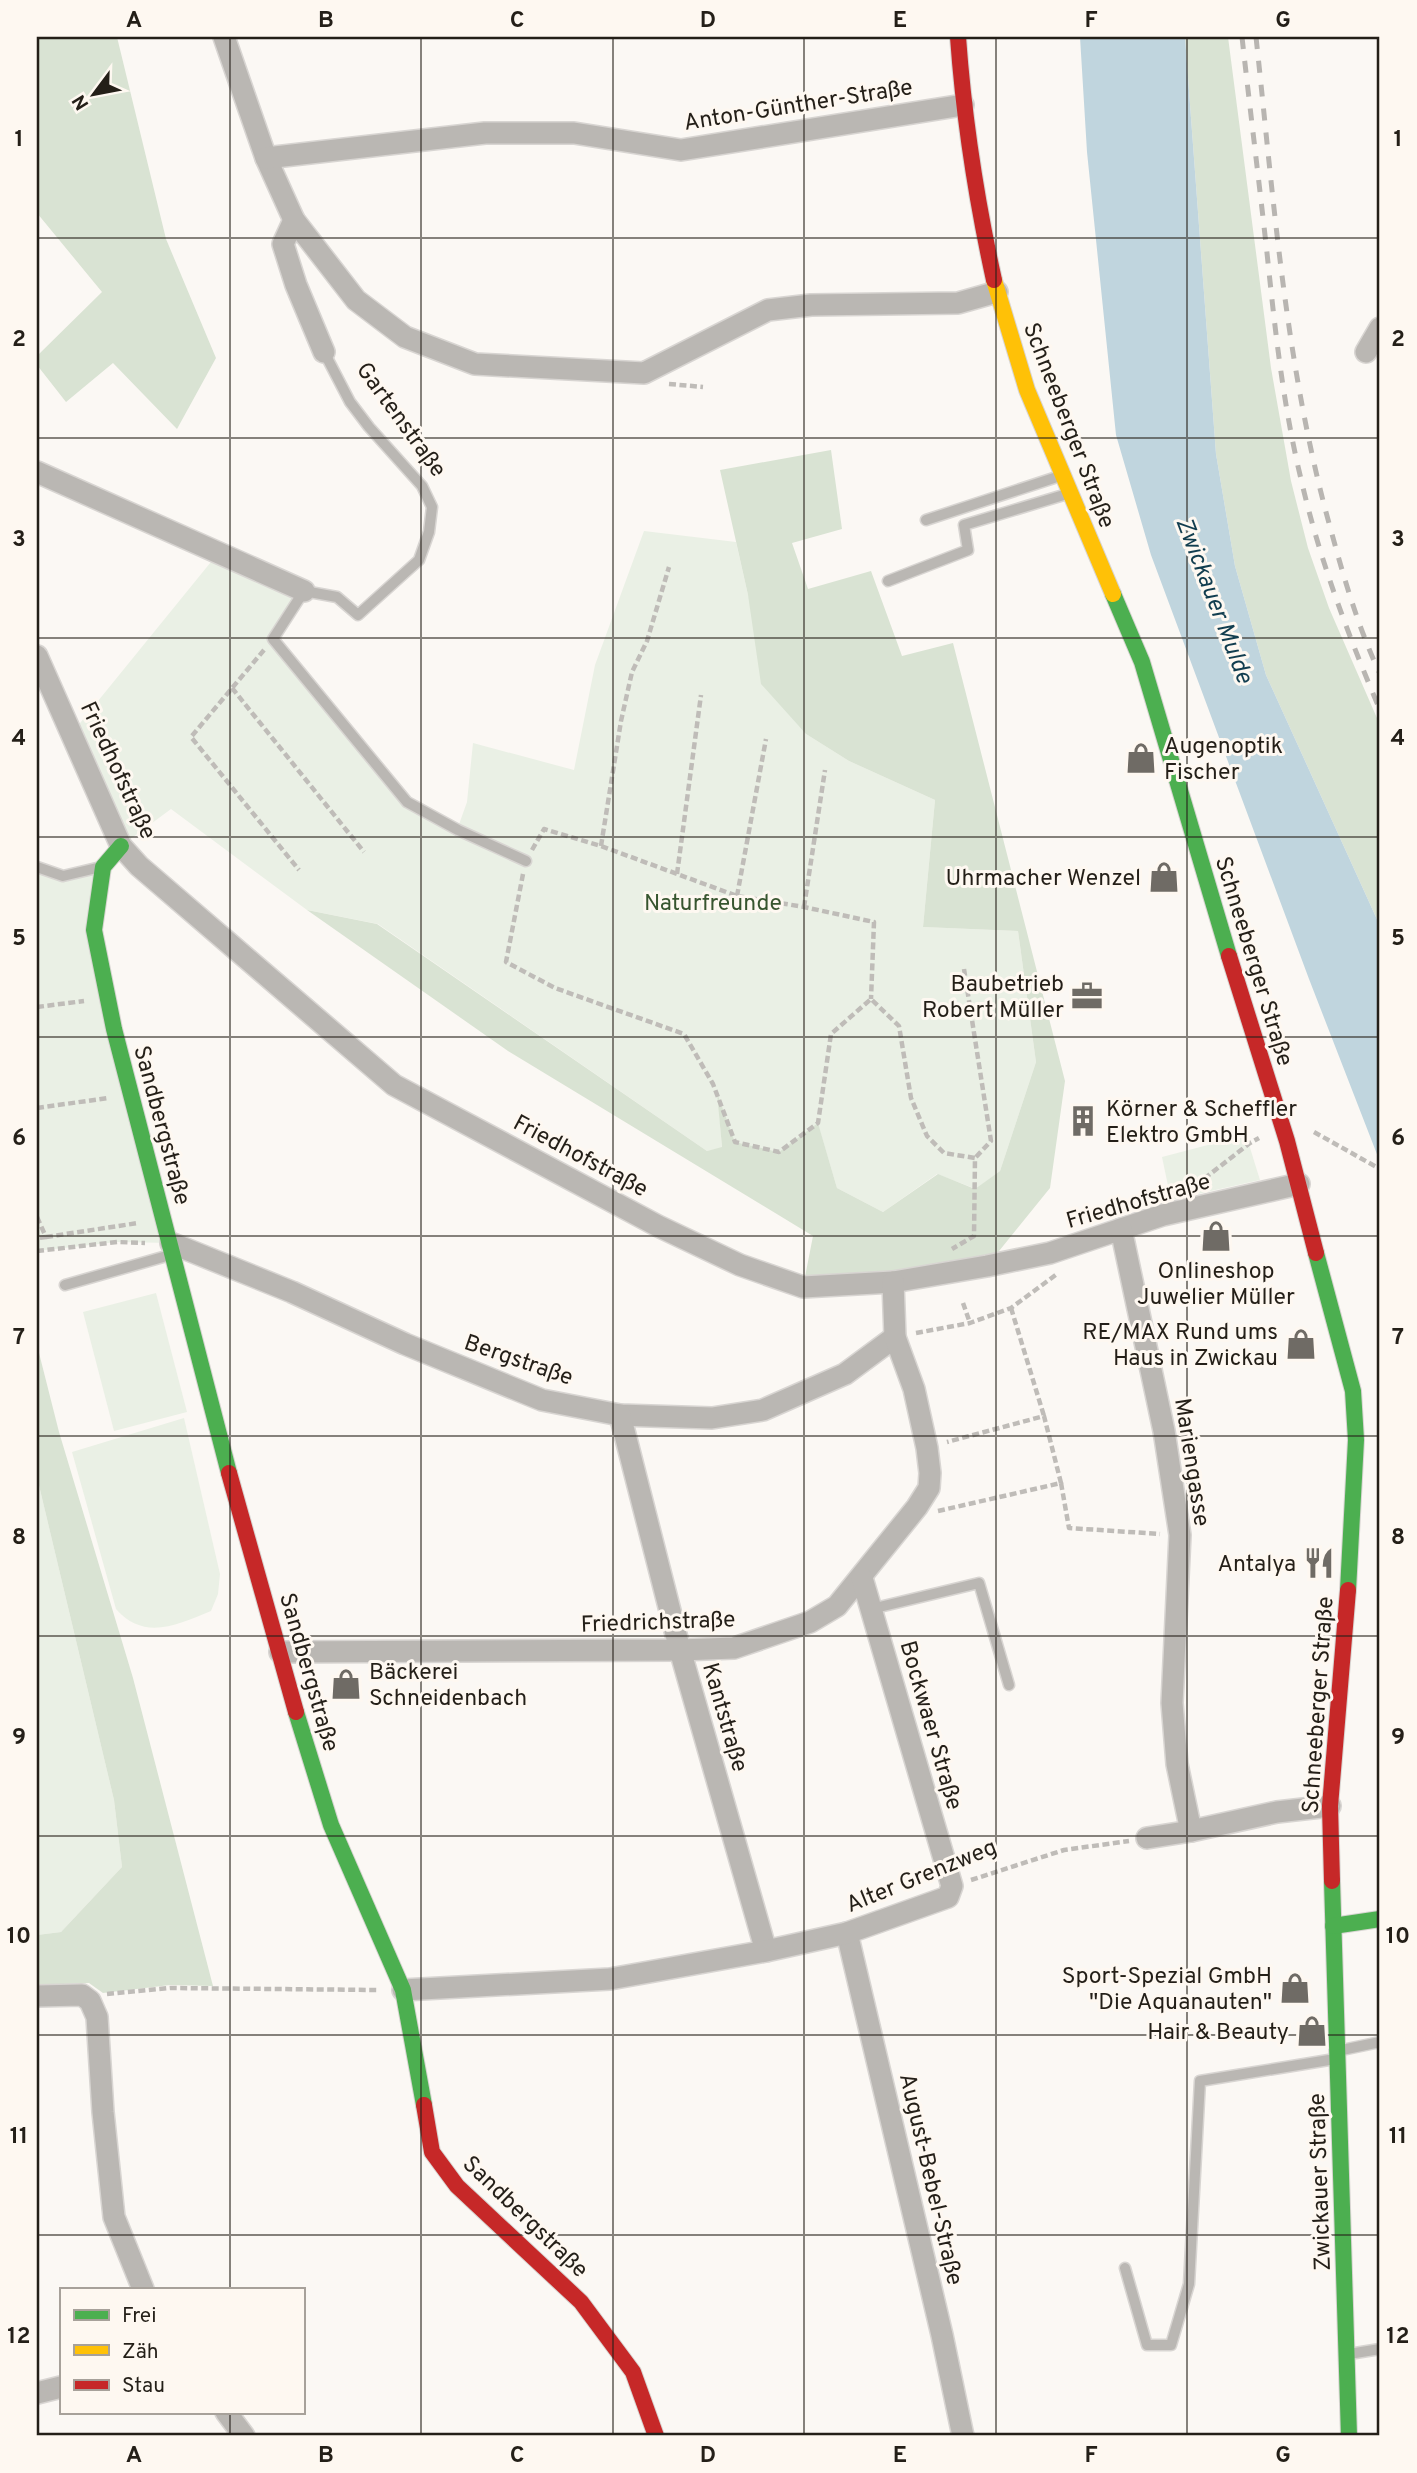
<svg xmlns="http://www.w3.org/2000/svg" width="1417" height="2473" viewBox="0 0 1417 2473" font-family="Overpass,sans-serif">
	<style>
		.green { fill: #eaf0e5 }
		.forest { fill: #d9e3d3 }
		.water { fill: #c0d5de }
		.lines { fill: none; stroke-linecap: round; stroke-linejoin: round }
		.lane-casing { stroke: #d8d5d2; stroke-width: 13 }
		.street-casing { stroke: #d8d5d2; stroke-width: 24 }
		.fast-casing { stroke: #d8d5d2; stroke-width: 18 }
		.slow-casing { stroke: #d8d5d2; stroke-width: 18 }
		.jam-casing { stroke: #d8d5d2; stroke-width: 18 }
		.path { stroke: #bfbcb8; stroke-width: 4.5; stroke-dasharray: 7 3.5; stroke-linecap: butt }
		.lane { stroke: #bab7b3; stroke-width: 10 }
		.street { stroke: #bab7b3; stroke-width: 21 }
		.fast { stroke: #4caf50; stroke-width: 16 }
		.slow { stroke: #ffc107; stroke-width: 16 }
		.jam { stroke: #c62828; stroke-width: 16 }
		.rail { stroke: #b8b5b1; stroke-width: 5; stroke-dasharray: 12 12; stroke-linecap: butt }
		.grid { fill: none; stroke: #241f18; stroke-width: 2; stroke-opacity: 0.55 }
		.labels { text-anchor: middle; stroke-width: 6; stroke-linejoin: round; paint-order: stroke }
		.street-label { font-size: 23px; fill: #241f18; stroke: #fef8f1 }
		.poi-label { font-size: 23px; fill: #241f18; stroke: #fef8f1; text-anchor: end }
		.park-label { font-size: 23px; fill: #37552f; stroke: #fef8f1 }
		.water-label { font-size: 24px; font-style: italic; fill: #113d4f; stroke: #fef8f1 }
		.neatline { fill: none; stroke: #241f18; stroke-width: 2.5 }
		.grid-label { font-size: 23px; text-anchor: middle; font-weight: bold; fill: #241f18 }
	</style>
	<rect width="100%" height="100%" fill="#fbf8f4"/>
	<g class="green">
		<polygon points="644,531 736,542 748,595 806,734 849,761 935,800 923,927 1018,931 1036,1062 1000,1171 976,1189 937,1174 883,1212 837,1188 818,1124 779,1152 735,1142 718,1097 722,1148 707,1151 378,924 307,910 171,809 121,846 72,733 219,552 304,591 273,639 407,802 457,830 467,802 473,743 574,770 595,665"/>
		<polygon points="37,867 63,876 103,867 94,930 171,1243 117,1242 37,1251"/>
		<polygon points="1246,1135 1260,1180 1171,1200 1162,1157"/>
		<polygon points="156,1293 187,1412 114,1431 83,1312"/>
		<path d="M184 1418 220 1574 218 1594 211 1611C177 1625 144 1641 116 1609L72 1452Z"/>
		<polygon points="37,1477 114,1800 122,1867 61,1932 37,1935"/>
	</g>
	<g class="forest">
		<polygon points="37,37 117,37 166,239 216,358 177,429 113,363 66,402 37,365 37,356 102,292 37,213"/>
		<polygon points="1185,37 1228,37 1271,368 1291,481 1308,548 1329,608 1380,725 1380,926 1266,675 1235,566 1216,454"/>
		<polygon points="831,450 842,529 792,543 808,589 871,571 902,656 953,643 1065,1081 1050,1188 987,1266 803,1287 813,1236 508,1051 307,910 377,924 707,1151 722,1147 717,1093 735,1142 779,1152 818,1123 837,1188 883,1212 938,1174 975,1189 1000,1171 1036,1062 1018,931 923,927 935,800 849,761 806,734 761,684 748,595 720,470"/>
		<polygon points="37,1345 59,1432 133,1678 213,1986 170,1985 103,1993 89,1983 37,1985 37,1935 61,1932 122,1867 114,1800 37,1477"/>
	</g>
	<polygon class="water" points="1080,37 1185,37 1216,454 1235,566 1266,675 1380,926 1380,1162 1309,979 1151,555 1116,435 1087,152"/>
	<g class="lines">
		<defs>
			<g id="lane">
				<polyline points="324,352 350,402 369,427 422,486 432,507 429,532 419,560 358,615 337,597 304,591 273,639 407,802 458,830 526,861"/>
				<polyline points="926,520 1060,476"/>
				<polyline points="888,581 968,550 964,525 1067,494"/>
				<polyline points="37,867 63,876 101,867"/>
				<polyline points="65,1285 170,1255"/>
				<polyline points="871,1609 979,1583 1009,1685"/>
				<polyline points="1342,2050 1380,2042"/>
				<polyline points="1125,2268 1147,2345 1171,2345 1189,2284 1200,2081 1335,2059"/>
				<polyline points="1349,2354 1380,2349"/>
			</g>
			<g id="street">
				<polyline points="224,37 266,158 294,220 356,300 405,337 475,364 644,373 768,310 811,305 958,303 997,292"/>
				<polyline points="266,158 485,133 574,133 681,150 963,105"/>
				<polyline points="294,220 283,244 296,285 324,352"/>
				<polyline points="1366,352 1380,328"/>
				<polyline points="37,472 304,591"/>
				<polyline points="37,656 121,846 139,866 394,1085 658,1226 740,1265 803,1287 893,1282 987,1266 1050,1253 1163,1215 1299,1184"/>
				<polyline points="1121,1229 1164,1431 1180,1535 1172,1703 1177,1764 1191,1831"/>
				<polyline points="171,1243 292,1292 405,1344 542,1400 620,1415 712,1418 763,1410 845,1374 895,1337"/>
				<polyline points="620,1415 680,1650 766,1951"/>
				<polyline points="280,1652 680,1650 734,1648 810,1622 837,1606 917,1507 929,1488 930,1473 927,1448 914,1389 895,1337 893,1282"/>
				<polyline points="1147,1838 1191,1831 1277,1812 1330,1806"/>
				<polyline points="847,1933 942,2335 963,2436"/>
				<polyline points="403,1990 610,1979 766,1951 847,1933 948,1897 952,1886 862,1578"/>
				<polyline points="37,1996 82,1995 90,2001 97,2017 103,2112 114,2217 143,2289"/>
				<polyline points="37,2393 61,2387"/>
				<polyline points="226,2412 244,2436"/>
			</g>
			<g id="fast">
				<polyline points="1113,594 1142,662 1229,956"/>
				<polyline points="121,846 103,867 94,930 114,1029 229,1473"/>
				<polyline points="1316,1253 1353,1391 1356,1440 1348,1590"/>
				<polyline points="296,1712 331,1825 403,1990 424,2105"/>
				<polyline points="1332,1881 1349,2436"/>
				<polyline points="1333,1926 1380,1919"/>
			</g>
			<polyline id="slow" points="994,280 1027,390 1113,594"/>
			<g id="jam">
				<path d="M958 37C964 121 976 198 994 280"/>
				<polyline points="1229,956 1287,1141 1316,1253"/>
				<polyline points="229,1473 296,1712"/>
				<polyline points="1332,1881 1330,1806 1348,1590"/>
				<polyline points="424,2105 432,2152 457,2186 581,2302 633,2372 656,2436"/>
			</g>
		</defs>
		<use href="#lane" class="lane-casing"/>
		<use href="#street" class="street-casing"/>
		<use href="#fast" class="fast-casing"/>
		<use href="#slow" class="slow-casing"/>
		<use href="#jam" class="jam-casing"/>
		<g class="path">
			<polyline points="669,384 703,387"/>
			<polyline points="264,650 191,737 299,870"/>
			<polyline points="232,688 364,852"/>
			<polyline points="601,846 621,721 632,672 647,641 669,567"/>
			<polyline points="532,850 544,829 601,846 737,896 804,907 874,922 871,999"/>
			<polyline points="523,874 506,962 555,988 684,1034 713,1084 735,1142 779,1152 818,1123 831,1034 871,999 899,1026 911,1098 927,1136 944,1153 975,1158 974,1236 952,1249"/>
			<polyline points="677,874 701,695"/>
			<polyline points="737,896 766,739"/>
			<polyline points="804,907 825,770"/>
			<polyline points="964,969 991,1141 975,1158"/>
			<polyline points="37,1007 84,1001"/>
			<polyline points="37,1108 108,1098"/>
			<polyline points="1314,1132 1380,1169"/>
			<polyline points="1196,1185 1250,1143 1259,1138"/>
			<polyline points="37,1217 46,1237 37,1238"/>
			<polyline points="46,1237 138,1223"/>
			<polyline points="37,1251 117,1242 145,1243"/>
			<polyline points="963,1303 970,1323"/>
			<polyline points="1011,1308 1044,1416"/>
			<polyline points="916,1333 970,1323 1011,1308 1057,1274"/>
			<polyline points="1061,1483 1069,1528 1160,1534"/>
			<polyline points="938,1511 1061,1483 1044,1416 947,1442"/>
			<polyline points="971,1880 1064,1850 1129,1841"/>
			<polyline points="107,1994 170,1988 378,1990"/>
		</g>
		<use href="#lane" class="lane"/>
		<use href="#street" class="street"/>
		<use href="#fast" class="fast"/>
		<use href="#slow" class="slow"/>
		<use href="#jam" class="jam"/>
		<g class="rail">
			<path d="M1242 37C1250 109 1259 181 1267 253 1275 329 1283 405 1301 479 1319 558 1348 635 1380 710"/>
			<path d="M1256 37C1274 203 1286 372 1332 534 1345 582 1359 629 1380 674"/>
		</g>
	</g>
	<path class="grid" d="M230 37V2289M421 37V2436M613 37V2436M804 37V2436M996 37V2436M1187 37V2436M37 238H1380M37 438H1380M37 638H1380M37 837H1380M37 1037H1380M37 1236H1380M37 1436H1380M37 1636H1380M37 1836H1380M37 2035H1380M37 2235H1380M230 2412V2436"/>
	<defs>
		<symbol id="shop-bare" viewBox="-9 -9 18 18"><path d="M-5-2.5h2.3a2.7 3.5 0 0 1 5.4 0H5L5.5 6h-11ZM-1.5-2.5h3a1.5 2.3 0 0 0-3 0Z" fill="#6f6b65" stroke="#fef8f1" stroke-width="2.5" paint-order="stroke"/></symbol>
		<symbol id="office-bare" viewBox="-9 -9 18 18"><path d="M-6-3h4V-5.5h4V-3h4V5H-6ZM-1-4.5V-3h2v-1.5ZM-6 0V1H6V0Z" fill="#6f6b65" stroke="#fef8f1" stroke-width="2.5" paint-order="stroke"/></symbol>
		<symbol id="building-bare" viewBox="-9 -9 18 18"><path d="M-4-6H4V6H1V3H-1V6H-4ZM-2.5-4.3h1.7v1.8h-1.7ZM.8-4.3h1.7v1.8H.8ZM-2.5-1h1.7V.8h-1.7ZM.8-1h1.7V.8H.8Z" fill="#6f6b65" stroke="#fef8f1" stroke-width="2.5" paint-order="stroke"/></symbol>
		<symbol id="restaurant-bare" viewBox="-9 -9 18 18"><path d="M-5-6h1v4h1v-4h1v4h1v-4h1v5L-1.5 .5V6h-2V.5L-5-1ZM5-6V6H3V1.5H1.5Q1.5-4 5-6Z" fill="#6f6b65" stroke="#fef8f1" stroke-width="2.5" paint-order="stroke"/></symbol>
	</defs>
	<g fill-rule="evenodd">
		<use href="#shop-bare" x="1119" y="736" width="44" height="44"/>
		<use href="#shop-bare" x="1142" y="855" width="44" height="44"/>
		<use href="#office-bare" x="1065" y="974" width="44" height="44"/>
		<use href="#building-bare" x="1061" y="1099" width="44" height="44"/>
		<use href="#shop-bare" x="1194" y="1214" width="44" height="44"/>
		<use href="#shop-bare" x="1279" y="1322" width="44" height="44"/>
		<use href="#restaurant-bare" x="1297" y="1541" width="44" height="44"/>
		<use href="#shop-bare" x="324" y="1662" width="44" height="44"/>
		<use href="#shop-bare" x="1273" y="1966" width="44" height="44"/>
		<use href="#shop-bare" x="1290" y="2009" width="44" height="44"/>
	</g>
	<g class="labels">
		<g class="street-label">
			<text transform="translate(798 104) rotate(-9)" y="8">Anton-Günther-Straße</text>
			<text transform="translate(402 419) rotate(54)" y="8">Gartenstraße</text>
			<text transform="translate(1070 425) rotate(69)" y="8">Schneeberger Straße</text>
			<text transform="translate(119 770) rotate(65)" y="8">Friedhofstraße</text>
			<text transform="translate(1255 961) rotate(73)" y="8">Schneeberger Straße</text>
			<text transform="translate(163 1125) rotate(75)" y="8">Sandbergstraße</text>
			<text transform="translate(581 1155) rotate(28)" y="8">Friedhofstraße</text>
			<text transform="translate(1138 1200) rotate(-16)" y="8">Friedhofstraße</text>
			<text transform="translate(519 1359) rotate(19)" y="8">Bergstraße</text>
			<text transform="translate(1193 1462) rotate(81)" y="8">Mariengasse</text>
			<text transform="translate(658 1621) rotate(-2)" y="8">Friedrichstraße</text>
			<text transform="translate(310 1672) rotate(74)" y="8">Sandbergstraße</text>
			<text transform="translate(1317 1705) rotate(-86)" y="8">Schneeberger Straße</text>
			<text transform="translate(726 1717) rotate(74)" y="8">Kantstraße</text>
			<text transform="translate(932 1725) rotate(74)" y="8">Bockwaer Straße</text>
			<text transform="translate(921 1875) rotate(-22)" y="8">Alter Grenzweg</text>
			<text transform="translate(932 2179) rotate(77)" y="8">August-Bebel-Straße</text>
			<text transform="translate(1319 2182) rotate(-92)" y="8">Zwickauer Straße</text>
			<text transform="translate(526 2216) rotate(44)" y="8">Sandbergstraße</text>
		</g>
		<g class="poi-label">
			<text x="1164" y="753" text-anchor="start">Augenoptik<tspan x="1164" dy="26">Fischer</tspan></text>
			<text x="1141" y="885">Uhrmacher Wenzel</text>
			<text x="1064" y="991">Baubetrieb<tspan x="1064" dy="26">Robert Müller</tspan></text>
			<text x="1106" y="1116" text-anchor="start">Körner &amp; Scheffler<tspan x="1106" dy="26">Elektro GmbH</tspan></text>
			<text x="1216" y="1278" text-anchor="middle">Onlineshop<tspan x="1216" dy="26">Juwelier Müller</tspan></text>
			<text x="1278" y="1339">RE/MAX Rund ums<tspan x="1278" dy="26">Haus in Zwickau</tspan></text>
			<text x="1296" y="1571">Antalya</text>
			<text x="369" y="1679" text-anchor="start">Bäckerei<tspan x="369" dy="26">Schneidenbach</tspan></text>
			<text x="1272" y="1983">Sport-Spezial GmbH<tspan x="1272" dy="26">"Die Aquanauten"</tspan></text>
			<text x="1289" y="2039">Hair &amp; Beauty</text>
		</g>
		<g class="park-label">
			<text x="713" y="910">Naturfreunde</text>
		</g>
		<g class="water-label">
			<text transform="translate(1215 600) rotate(69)" y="8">Zwickauer Mulde</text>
		</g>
	</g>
	<rect width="1417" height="2473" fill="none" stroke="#fef8f1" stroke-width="77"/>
	<rect x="60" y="2288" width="245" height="126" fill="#fef8f1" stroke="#a7a19a" stroke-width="2"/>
	<rect x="74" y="2310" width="35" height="10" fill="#4caf50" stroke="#a7a19a" stroke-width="2"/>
	<text x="122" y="2322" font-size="21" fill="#241f18">Frei</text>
	<rect x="74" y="2345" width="35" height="10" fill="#ffc107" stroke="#a7a19a" stroke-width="2"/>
	<text x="122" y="2358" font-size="21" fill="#241f18">Zäh</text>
	<rect x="74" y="2380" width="35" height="10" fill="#c62828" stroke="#a7a19a" stroke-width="2"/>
	<text x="122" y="2392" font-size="21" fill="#241f18">Stau</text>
	<g transform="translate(94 94) rotate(238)" stroke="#fef8f1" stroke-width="5" paint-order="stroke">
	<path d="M0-5L12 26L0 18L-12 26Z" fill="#241f18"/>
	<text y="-10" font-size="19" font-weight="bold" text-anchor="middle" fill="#241f18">N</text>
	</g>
	<rect x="38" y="38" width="1340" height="2396" class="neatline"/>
	<g class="grid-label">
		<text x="134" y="27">A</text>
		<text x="326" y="27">B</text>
		<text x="517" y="27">C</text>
		<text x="708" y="27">D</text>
		<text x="900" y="27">E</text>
		<text x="1091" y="27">F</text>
		<text x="1283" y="27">G</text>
		<text x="19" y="146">1</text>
		<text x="1398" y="146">1</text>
		<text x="19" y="346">2</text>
		<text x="1398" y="346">2</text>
		<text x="19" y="546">3</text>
		<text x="1398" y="546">3</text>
		<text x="19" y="745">4</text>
		<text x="1398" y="745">4</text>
		<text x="19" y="945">5</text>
		<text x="1398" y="945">5</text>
		<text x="19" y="1145">6</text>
		<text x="1398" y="1145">6</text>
		<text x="19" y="1344">7</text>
		<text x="1398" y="1344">7</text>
		<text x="19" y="1544">8</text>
		<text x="1398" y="1544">8</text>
		<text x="19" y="1744">9</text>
		<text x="1398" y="1744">9</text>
		<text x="19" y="1943">10</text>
		<text x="1398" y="1943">10</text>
		<text x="19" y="2143">11</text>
		<text x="1398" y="2143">11</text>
		<text x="19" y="2343">12</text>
		<text x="1398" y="2343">12</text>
		<text x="134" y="2462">A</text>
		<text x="326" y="2462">B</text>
		<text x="517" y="2462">C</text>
		<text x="708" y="2462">D</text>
		<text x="900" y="2462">E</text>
		<text x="1091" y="2462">F</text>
		<text x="1283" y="2462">G</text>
	</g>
</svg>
